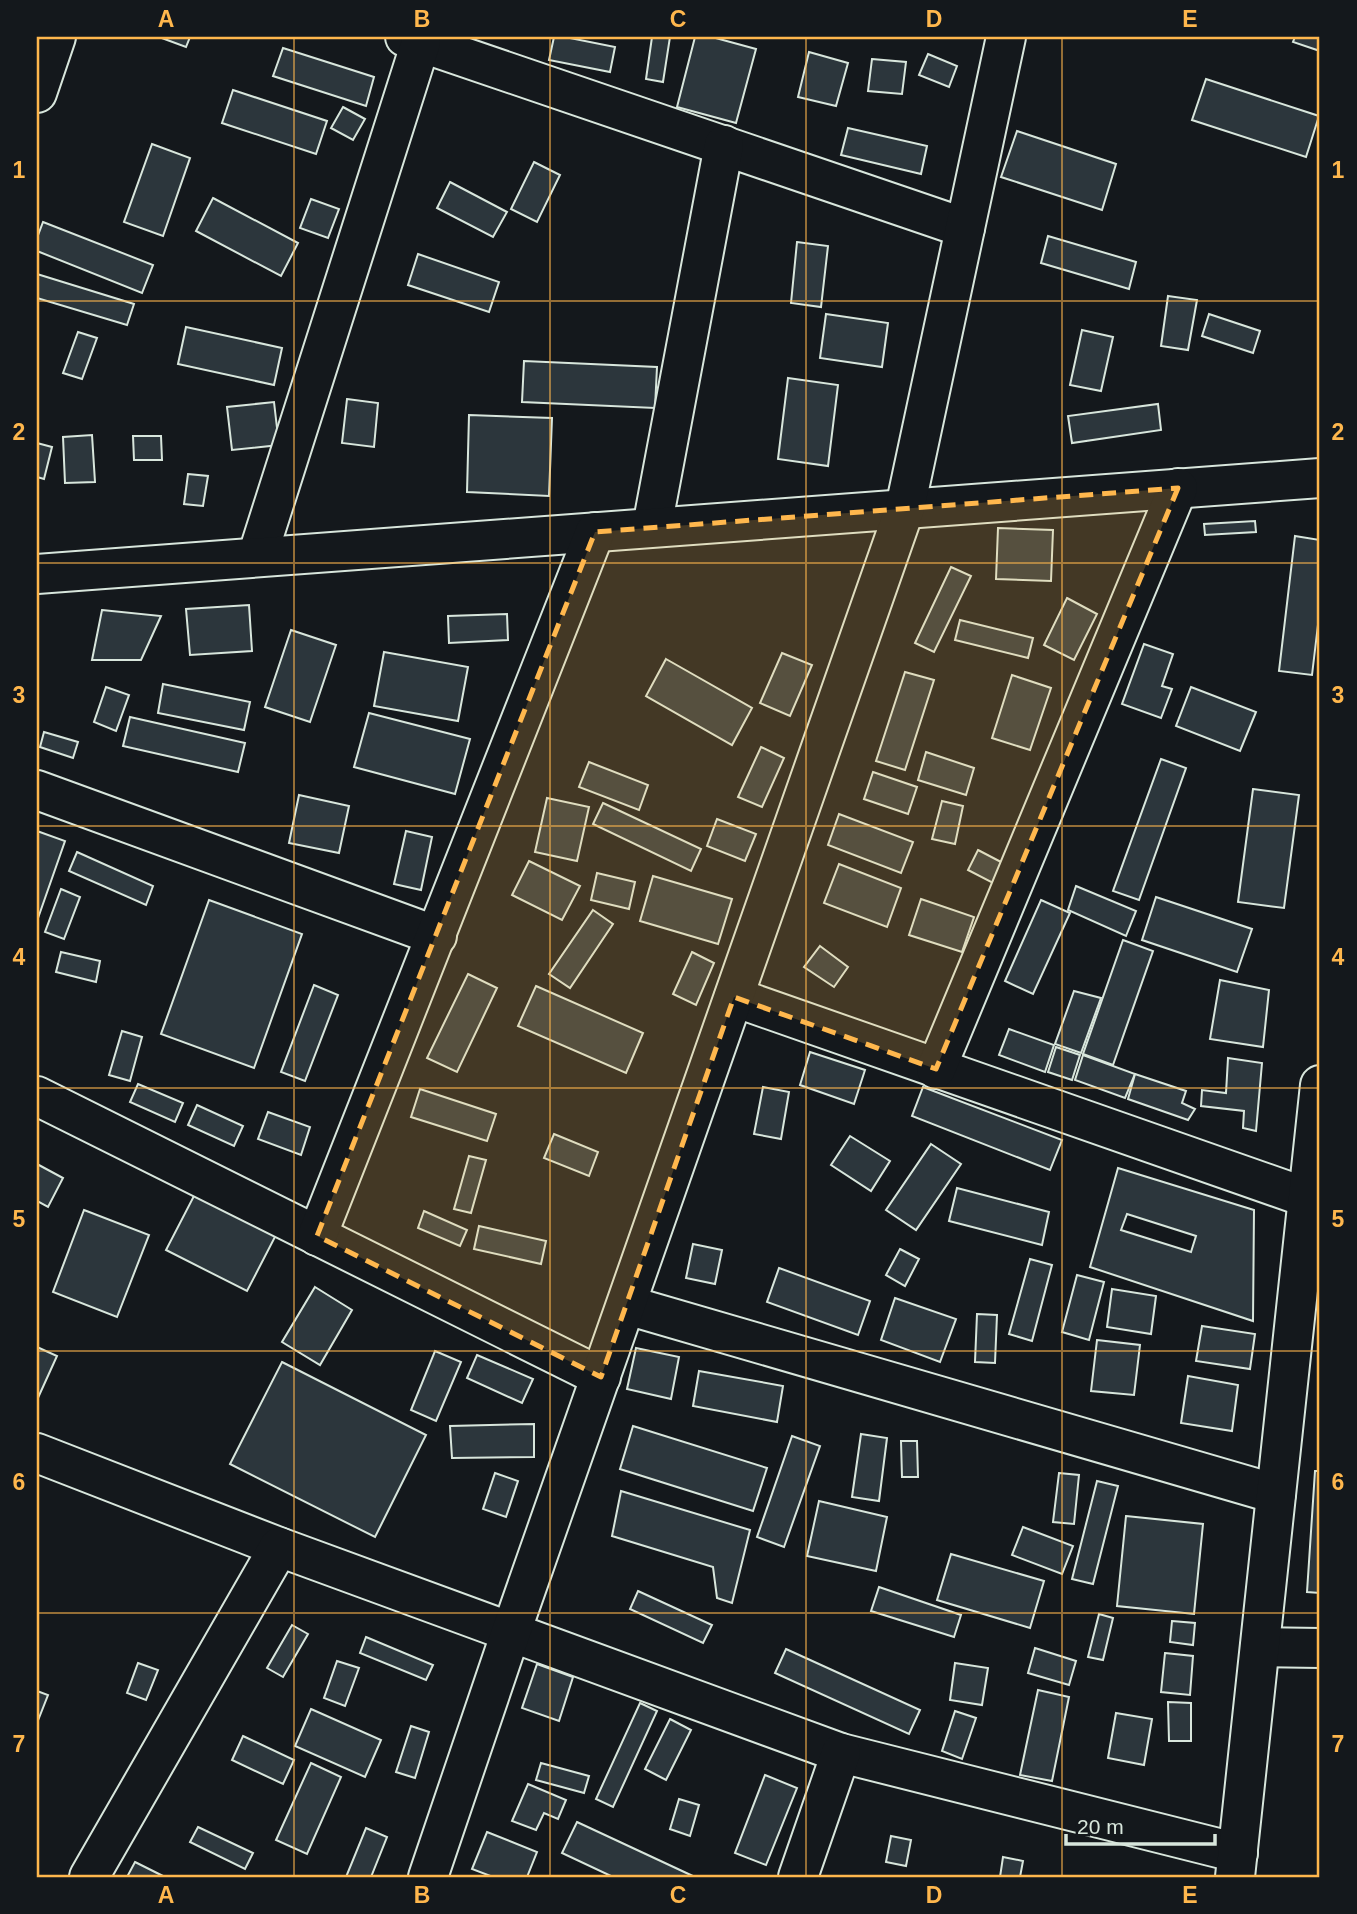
<svg xmlns="http://www.w3.org/2000/svg" width="1357" height="1914" viewBox="0 0 1357 1914" font-family="Helvetica,sans-serif">
	<style>
		.building { fill: #2c363c; stroke: #d8e6dc; stroke-width: 2; fill-rule: evenodd }
		.lines { fill: none; stroke-linecap: round; stroke-linejoin: round }
		.street-casing { stroke: #d8e6dc; stroke-width: 42 }
		.secondary-casing { stroke: #d8e6dc; stroke-width: 42 }
		.street { stroke: #14181c; stroke-width: 38 }
		.secondary { stroke: #14181c; stroke-width: 38 }
		.marked { fill: #ffb74d; fill-opacity: 0.2; stroke: #ffb74d; stroke-width: 5; stroke-dasharray: 14 9; stroke-linejoin: round }
		.grid { fill: none; stroke: #ffb74d; stroke-width: 2; stroke-opacity: 0.55 }
		.neatline { fill: none; stroke: #ffb74d; stroke-width: 2.5 }
		.grid-label { font-size: 23px; text-anchor: middle; font-weight: bold; fill: #ffb74d }
	</style>
	<rect width="100%" height="100%" fill="#14181c"/>
	<g class="building">
		<polygon points="159,37 190,37 186,47"/>
		<polygon points="554,37 565,37 615,47 610,72 549,60"/>
		<polygon points="652,37 670,37 663,82 646,79"/>
		<polygon points="695,37 712,37 756,49 736,123 677,107"/>
		<polygon points="1295,37 1320,37 1320,51 1293,42"/>
		<polygon points="283,48 374,77 366,106 273,76"/>
		<polygon points="809,52 848,63 836,106 798,97"/>
		<polygon points="928,54 957,66 949,87 919,75"/>
		<polygon points="872,59 906,62 902,94 868,91"/>
		<polygon points="1206,79 1319,116 1306,157 1192,120"/>
		<polygon points="233,90 327,121 316,154 222,123"/>
		<polygon points="343,107 365,119 353,140 331,128"/>
		<polygon points="848,128 927,146 921,174 841,155"/>
		<polygon points="1017,131 1116,164 1102,210 1001,177"/>
		<polygon points="152,144 190,158 163,236 124,222"/>
		<polygon points="534,162 560,175 537,222 511,209"/>
		<polygon points="450,182 507,212 493,237 437,208"/>
		<polygon points="213,198 298,243 281,276 196,231"/>
		<polygon points="311,199 339,209 328,238 300,228"/>
		<polygon points="43,222 153,265 142,293 37,251 37,238"/>
		<polygon points="1048,236 1136,262 1129,289 1041,263"/>
		<polygon points="797,242 828,246 821,307 791,303"/>
		<polygon points="418,254 499,282 489,312 408,285"/>
		<polygon points="37,274 134,304 127,325 37,298"/>
		<polygon points="1168,296 1197,300 1188,350 1161,346"/>
		<polygon points="826,314 888,323 882,367 820,358"/>
		<polygon points="1209,314 1260,331 1253,353 1202,336"/>
		<polygon points="186,327 282,348 274,385 178,364"/>
		<polygon points="1082,330 1113,337 1101,391 1070,385"/>
		<polygon points="78,332 97,338 82,379 63,373"/>
		<polygon points="524,361 657,367 655,408 522,402"/>
		<polygon points="788,378 838,385 828,466 778,459"/>
		<polygon points="347,399 378,403 374,447 342,443"/>
		<polygon points="274,402 279,445 232,450 227,407"/>
		<polygon points="1158,404 1161,430 1072,443 1068,416"/>
		<polygon points="469,415 552,418 549,496 467,492"/>
		<polygon points="92,435 95,482 65,483 63,437"/>
		<polygon points="133,436 161,436 162,460 134,460"/>
		<polygon points="37,443 52,447 44,479 37,477"/>
		<polygon points="188,474 208,476 203,506 184,504"/>
		<polygon points="1255,521 1256,532 1205,535 1204,524"/>
		<polygon points="998,528 1053,530 1051,581 996,579"/>
		<polygon points="1295,536 1320,540 1320,608 1312,675 1279,671"/>
		<polygon points="951,567 971,576 934,652 915,643"/>
		<polygon points="1067,598 1097,614 1074,660 1044,645"/>
		<polygon points="249,605 252,651 190,655 186,609"/>
		<polygon points="102,610 161,616 141,660 92,660"/>
		<polygon points="507,614 508,640 449,643 448,616"/>
		<polygon points="960,620 1033,638 1028,658 955,640"/>
		<polygon points="291,630 336,645 310,722 265,707"/>
		<polygon points="1144,644 1173,654 1162,686 1172,689 1161,718 1122,704"/>
		<polygon points="384,652 468,667 458,721 374,706"/>
		<polygon points="782,653 812,665 790,716 760,703"/>
		<polygon points="666,659 752,708 732,745 646,696"/>
		<polygon points="905,672 934,680 905,770 876,761"/>
		<polygon points="1012,675 1051,688 1030,750 992,738"/>
		<polygon points="163,684 250,702 244,730 158,713"/>
		<polygon points="106,687 129,695 116,731 94,722"/>
		<polygon points="1191,687 1256,712 1240,751 1176,726"/>
		<polygon points="369,713 470,739 455,794 354,767"/>
		<polygon points="130,717 245,743 238,772 123,746"/>
		<polygon points="44,732 78,742 73,758 40,747"/>
		<polygon points="761,747 784,758 762,807 738,797"/>
		<polygon points="926,752 974,768 966,795 918,780"/>
		<polygon points="1161,759 1186,768 1139,900 1113,891"/>
		<polygon points="589,762 648,785 639,810 579,787"/>
		<polygon points="873,772 917,787 908,814 864,799"/>
		<polygon points="1253,789 1299,795 1284,908 1238,902"/>
		<polygon points="299,795 349,806 339,853 289,843"/>
		<polygon points="547,798 589,807 577,861 535,852"/>
		<polygon points="942,801 963,806 955,844 932,839"/>
		<polygon points="603,803 701,849 691,871 593,824"/>
		<polygon points="839,814 913,842 901,873 828,845"/>
		<polygon points="717,819 756,834 745,861 707,846"/>
		<polygon points="37,831 65,841 37,921"/>
		<polygon points="406,831 432,837 421,890 394,884"/>
		<polygon points="978,850 1003,863 993,883 968,870"/>
		<polygon points="77,852 153,886 146,905 69,871"/>
		<polygon points="529,861 580,886 562,920 512,895"/>
		<polygon points="839,864 901,888 887,927 824,903"/>
		<polygon points="597,873 635,882 629,909 591,900"/>
		<polygon points="653,876 732,899 718,944 640,921"/>
		<polygon points="1076,886 1136,911 1126,936 1068,910"/>
		<polygon points="61,889 80,897 64,939 45,932"/>
		<polygon points="1156,897 1252,929 1237,972 1142,940"/>
		<polygon points="921,899 974,917 962,952 909,935"/>
		<polygon points="209,900 302,934 254,1068 161,1034"/>
		<polygon points="1041,900 1070,913 1033,994 1005,981"/>
		<polygon points="593,910 613,924 570,988 549,974"/>
		<polygon points="1123,940 1153,951 1113,1065 1083,1054"/>
		<polygon points="820,946 848,967 834,987 804,967"/>
		<polygon points="61,952 100,961 96,982 56,972"/>
		<polygon points="692,952 714,963 696,1005 673,994"/>
		<polygon points="468,974 497,988 457,1072 427,1058"/>
		<polygon points="1220,980 1269,990 1263,1047 1210,1039"/>
		<polygon points="314,985 338,995 305,1081 281,1072"/>
		<polygon points="536,986 643,1033 626,1073 518,1026"/>
		<polygon points="1074,991 1101,998 1081,1053 1055,1044"/>
		<polygon points="1009,1029 1054,1045 1045,1072 999,1055"/>
		<polygon points="122,1031 142,1037 130,1081 109,1075"/>
		<polygon points="1056,1047 1080,1055 1072,1080 1048,1072"/>
		<polygon points="810,1052 865,1070 854,1104 800,1085"/>
		<polygon points="1083,1055 1135,1074 1125,1098 1075,1080"/>
		<polygon points="1228,1058 1262,1063 1256,1131 1243,1128 1244,1111 1201,1106 1202,1090 1226,1093"/>
		<polygon points="1135,1074 1186,1091 1182,1103 1195,1109 1188,1120 1128,1099"/>
		<polygon points="138,1084 183,1103 175,1122 130,1102"/>
		<polygon points="763,1087 789,1092 781,1139 754,1134"/>
		<polygon points="923,1087 1062,1140 1050,1170 912,1116"/>
		<polygon points="420,1089 496,1114 487,1141 411,1117"/>
		<polygon points="197,1105 243,1126 234,1146 188,1125"/>
		<polygon points="268,1112 310,1127 301,1155 258,1139"/>
		<polygon points="554,1134 598,1152 589,1176 544,1158"/>
		<polygon points="850,1136 890,1161 871,1191 831,1165"/>
		<polygon points="931,1144 961,1164 916,1230 886,1210"/>
		<polygon points="469,1156 486,1160 471,1213 454,1209"/>
		<polygon points="37,1164 63,1178 48,1207 37,1201"/>
		<path d="M1118 1168 1254 1210 1253 1321 1090 1267ZM1127 1214 1196 1236 1191 1252 1121 1230Z"/>
		<polygon points="957,1188 1049,1212 1042,1245 949,1221"/>
		<polygon points="196,1192 277,1233 247,1291 166,1250"/>
		<polygon points="84,1210 149,1235 117,1317 53,1292"/>
		<polygon points="424,1211 467,1230 460,1246 418,1228"/>
		<polygon points="479,1226 546,1241 541,1264 474,1249"/>
		<polygon points="693,1244 722,1250 715,1284 686,1278"/>
		<polygon points="900,1249 919,1259 905,1286 886,1275"/>
		<polygon points="1030,1259 1052,1265 1032,1341 1009,1334"/>
		<polygon points="779,1268 870,1301 858,1335 767,1302"/>
		<polygon points="1077,1275 1104,1282 1089,1340 1062,1332"/>
		<polygon points="315,1287 352,1310 320,1365 282,1342"/>
		<polygon points="1112,1289 1156,1296 1151,1334 1107,1327"/>
		<polygon points="895,1298 956,1319 940,1362 881,1340"/>
		<polygon points="977,1314 997,1315 995,1363 975,1362"/>
		<polygon points="1202,1326 1255,1334 1250,1369 1196,1361"/>
		<polygon points="1097,1340 1140,1345 1134,1395 1091,1391"/>
		<polygon points="37,1347 57,1356 37,1400"/>
		<polygon points="636,1348 679,1357 671,1399 627,1389"/>
		<polygon points="435,1351 461,1362 436,1421 411,1410"/>
		<polygon points="477,1355 533,1379 522,1403 467,1378"/>
		<polygon points="282,1362 426,1435 375,1537 230,1464"/>
		<polygon points="699,1371 783,1386 777,1422 693,1406"/>
		<polygon points="1188,1376 1238,1385 1232,1431 1181,1423"/>
		<polygon points="534,1424 534,1457 452,1458 450,1426"/>
		<polygon points="633,1426 767,1468 753,1511 620,1469"/>
		<polygon points="861,1434 887,1438 879,1501 852,1497"/>
		<polygon points="792,1436 820,1446 784,1547 757,1537"/>
		<polygon points="901,1441 917,1441 918,1477 902,1477"/>
		<polygon points="1315,1471 1320,1471 1320,1593 1307,1592"/>
		<polygon points="495,1473 518,1481 506,1517 483,1509"/>
		<polygon points="1059,1473 1079,1475 1074,1524 1053,1522"/>
		<polygon points="1097,1481 1118,1486 1093,1584 1072,1579"/>
		<polygon points="621,1491 750,1530 732,1603 717,1598 713,1567 612,1536"/>
		<polygon points="819,1501 887,1517 876,1571 807,1556"/>
		<polygon points="1126,1516 1203,1524 1194,1614 1117,1606"/>
		<polygon points="1023,1527 1073,1546 1062,1574 1012,1555"/>
		<polygon points="951,1554 1044,1581 1030,1628 937,1600"/>
		<polygon points="879,1587 961,1615 954,1637 871,1611"/>
		<polygon points="638,1591 712,1625 703,1643 630,1609"/>
		<polygon points="1099,1614 1113,1618 1103,1660 1088,1657"/>
		<polygon points="1172,1621 1195,1623 1193,1645 1170,1642"/>
		<polygon points="292,1625 308,1634 283,1677 267,1668"/>
		<polygon points="366,1637 433,1665 426,1680 360,1653"/>
		<polygon points="1035,1648 1076,1661 1069,1685 1028,1673"/>
		<polygon points="786,1649 920,1710 909,1734 775,1673"/>
		<polygon points="1165,1653 1193,1656 1190,1695 1161,1692"/>
		<polygon points="337,1661 359,1668 345,1706 324,1698"/>
		<polygon points="138,1663 158,1670 146,1700 127,1693"/>
		<polygon points="955,1663 988,1668 982,1705 950,1700"/>
		<polygon points="537,1664 573,1677 559,1721 522,1708"/>
		<polygon points="1038,1690 1069,1697 1052,1781 1020,1775"/>
		<polygon points="37,1691 48,1695 37,1723"/>
		<polygon points="1168,1702 1191,1703 1191,1741 1169,1741"/>
		<polygon points="640,1703 657,1711 613,1807 596,1799"/>
		<polygon points="311,1709 381,1740 365,1777 295,1746"/>
		<polygon points="955,1711 976,1718 962,1759 942,1751"/>
		<polygon points="1116,1713 1152,1719 1144,1765 1108,1758"/>
		<polygon points="670,1719 691,1730 666,1780 645,1769"/>
		<polygon points="411,1726 429,1732 415,1778 396,1772"/>
		<polygon points="243,1736 294,1760 283,1784 232,1760"/>
		<polygon points="311,1763 341,1777 307,1854 276,1840"/>
		<polygon points="541,1763 589,1776 584,1793 536,1780"/>
		<polygon points="765,1775 797,1788 766,1865 735,1853"/>
		<polygon points="528,1784 566,1800 558,1819 544,1813 536,1830 512,1821"/>
		<polygon points="679,1799 699,1805 690,1836 670,1829"/>
		<polygon points="577,1822 695,1877 613,1877 562,1853"/>
		<polygon points="198,1827 253,1853 245,1869 190,1842"/>
		<polygon points="366,1828 387,1837 371,1877 346,1877"/>
		<polygon points="487,1832 537,1852 527,1877 493,1877 472,1869"/>
		<polygon points="891,1836 911,1840 906,1866 886,1862"/>
		<polygon points="1003,1857 1023,1861 1020,1877 1000,1877"/>
		<polygon points="135,1862 165,1877 127,1877"/>
	</g>
	<g class="lines">
		<defs>
			<g id="street">
				<polyline points="405,37 965,228"/>
				<polyline points="37,93 56,37"/>
				<polyline points="652,527 724,145"/>
				<polyline points="257,557 421,42"/>
				<polyline points="37,574 1320,478"/>
				<polyline points="37,790 437,936"/>
				<polyline points="734,997 1308,1198"/>
				<polyline points="936,1069 1178,488"/>
				<polyline points="37,1096 601,1377"/>
				<polyline points="317,1236 595,532"/>
				<polyline points="627,1305 1276,1494"/>
				<polyline points="37,1453 279,1547 841,1753 1238,1853"/>
				<polyline points="1260,1647 1320,1648"/>
				<polyline points="89,1877 279,1547"/>
				<polyline points="428,1877 511,1632 905,508 1006,37"/>
				<polyline points="798,1877 841,1753"/>
			</g>
			<polyline id="secondary" points="1235,1877 1320,1085"/>
		</defs>
		<use href="#street" class="street-casing"/>
		<use href="#secondary" class="secondary-casing"/>
		<use href="#street" class="street"/>
		<use href="#secondary" class="secondary"/>
	</g>
	<path class="marked" d="M1178 488 936 1069 734 997 601 1377 317 1236 595 532Z"/>
	<path class="grid" d="M294 37V1877M550 37V1877M806 37V1877M1062 37V1877M37 301H1320M37 563H1320M37 826H1320M37 1088H1320M37 1351H1320M37 1613H1320"/>
	<rect width="1357" height="1914" fill="none" stroke="#14181c" stroke-width="77"/>
	<path d="M1066 1834v10h149v-10" fill="none" stroke="#d8e6dc" stroke-width="3.5"/>
	<text x="1077" y="1834" font-size="21" fill="#d8e6dc" stroke="#14181c" stroke-width="5" paint-order="stroke">20 m</text>
	<rect x="38" y="38" width="1280" height="1838" class="neatline"/>
	<g class="grid-label">
		<text x="166" y="27">A</text>
		<text x="422" y="27">B</text>
		<text x="678" y="27">C</text>
		<text x="934" y="27">D</text>
		<text x="1190" y="27">E</text>
		<text x="19" y="178">1</text>
		<text x="1338" y="178">1</text>
		<text x="19" y="440">2</text>
		<text x="1338" y="440">2</text>
		<text x="19" y="703">3</text>
		<text x="1338" y="703">3</text>
		<text x="19" y="965">4</text>
		<text x="1338" y="965">4</text>
		<text x="19" y="1227">5</text>
		<text x="1338" y="1227">5</text>
		<text x="19" y="1490">6</text>
		<text x="1338" y="1490">6</text>
		<text x="19" y="1752">7</text>
		<text x="1338" y="1752">7</text>
		<text x="166" y="1903">A</text>
		<text x="422" y="1903">B</text>
		<text x="678" y="1903">C</text>
		<text x="934" y="1903">D</text>
		<text x="1190" y="1903">E</text>
	</g>
</svg>
